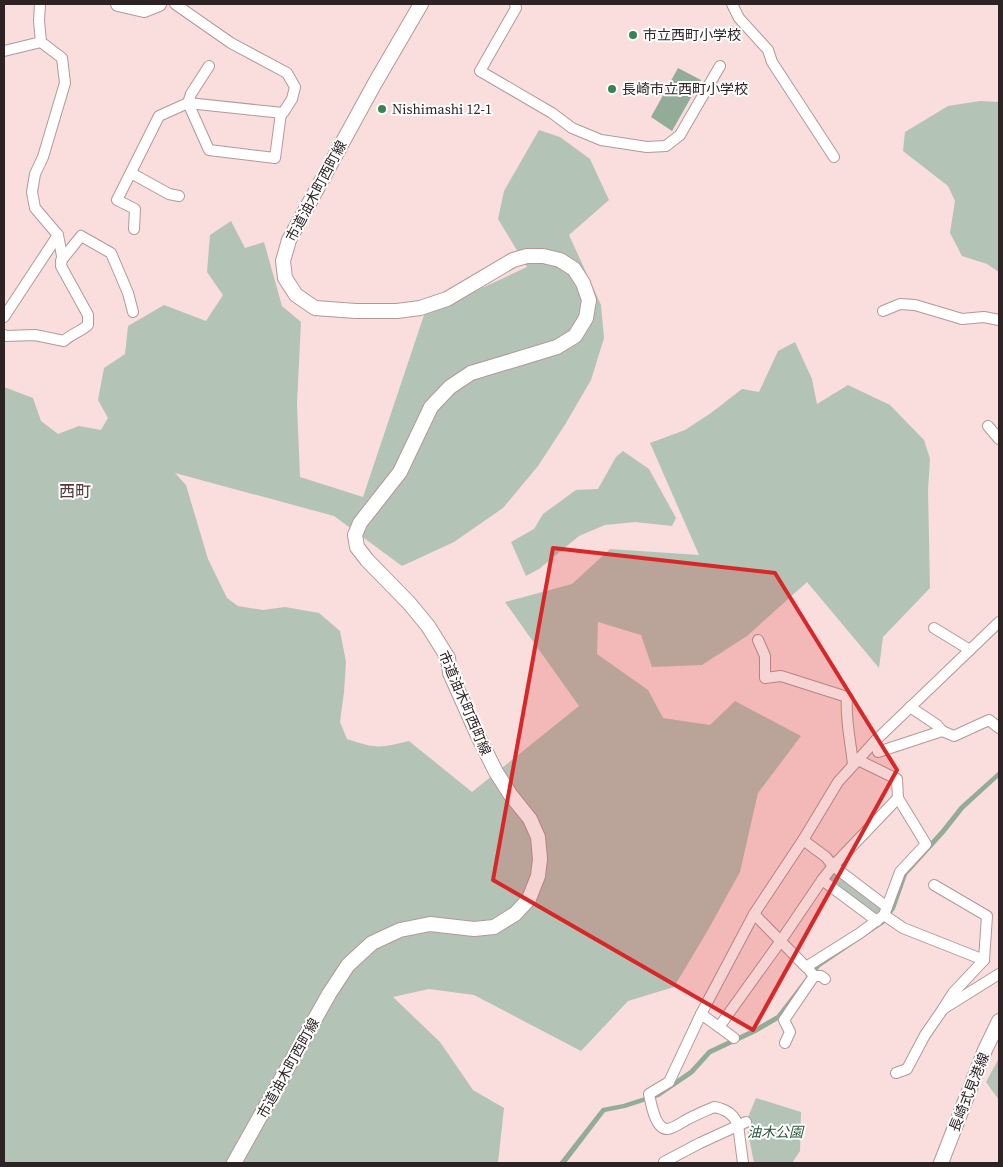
<svg xmlns="http://www.w3.org/2000/svg" width="1003" height="1167" viewBox="0 0 1003 1167" font-family="'Source Serif 4','Noto Sans JP',serif">
	<style>
		.green { fill: #b3c4b7 }
		.water { fill: #92ac98 }
		.lines { fill: none; stroke-linecap: round; stroke-linejoin: round }
		.street-casing { stroke: #b39899; stroke-width: 12 }
		.secondary-casing { stroke: #b39899; stroke-width: 16 }
		.street { stroke: #fff; stroke-width: 10 }
		.secondary { stroke: #fff; stroke-width: 14 }
		.marked { fill: #d62828; fill-opacity: 0.2; stroke: #d62828; stroke-width: 4; stroke-linejoin: round }
		.poi-dot { fill: #378352; stroke: #fff; stroke-width: 2 }
		.labels { text-anchor: middle; stroke-width: 4; stroke-linejoin: round; paint-order: stroke }
		.poi-label { font-size: 14px; fill: #2e2324; stroke: #fff; text-anchor: start }
		.street-label { font-size: 14px; fill: #2e2324; stroke: #fff }
		.park-label { font-size: 14px; font-style: italic; fill: #2a5638; stroke: #fff }
		.quarter-label { font-size: 16px; fill: #503a3a; stroke: #fff }
	</style>
	<rect width="100%" height="100%" fill="#fadddd"/>
	<g class="green">
		<polygon points="980,101 999,102 999,272 987,264 962,256 950,233 955,201 948,186 903,151 905,132 948,106"/>
		<path d="M539 130 560 137 590 159 609 200 569 235 601 305 604 338 591 380 566 423 538 466 503 508 454 542 402 566 334 516 175 473 186 485 208 559 227 598 238 606 263 610 285 607 319 613 340 631 346 662 344 692 340 722 347 739C376 749 380 748 409 741L472 792 579 706 505 602 572 584 610 549 699 555 650 443 685 430 711 413 742 389 759 392 778 351 795 342 812 379 817 404 848 385 890 405 924 440 930 459 928 490 930 588 883 637 879 668 807 582 747 636 702 665 652 667 641 635 598 622 597 654 648 690 663 718 710 725 735 701 801 736 758 793 740 872 708 930 674 987 628 1001 581 1051 474 995 429 989 393 997 440 1042 473 1090 504 1108 498 1163H4V387L33 398 41 421 58 434 79 426 101 430 108 418 98 400 104 368 125 354 128 326 164 305 206 321 223 295 207 272 210 235 231 221 245 248 264 242 282 306 301 322 297 403 300 477 363 497 424 315 527 267 498 219 504 191Z"/>
		<polygon points="623,451 649,469 676,518 672,526 635,522 605,525 579,536 539,569 526,576 511,542 534,529 543,514 576,490 598,489 616,457"/>
		<polygon points="835,871 882,909 876,915 828,880"/>
		<polygon points="999,1058 999,1100 986,1082"/>
		<polygon points="756,1098 801,1112 800,1151 792,1163 754,1163 746,1122"/>
	</g>
	<g class="water">
		<polygon points="678,68 701,80 672,131 651,117"/>
		<polygon points="999,771 999,777 964,809 945,833 907,875 895,909 885,923 820,967 780,1019 756,1033 711,1054 693,1074 659,1097 625,1108 605,1112 566,1163 559,1163 602,1108 623,1104 657,1093 690,1070 708,1050 753,1029 777,1015 817,963 882,920 903,872 941,830 960,806"/>
	</g>
	<g class="lines">
		<defs>
			<g id="street">
				<polyline points="515,4 516,8 480,71 552,113 572,128 601,140 647,147 666,146 680,135 720,66"/>
				<polyline points="732,4 739,18 768,50 772,62 834,157"/>
				<polyline points="4,51 41,42"/>
				<polyline points="209,66 191,94 188,103 209,150 275,158 281,113"/>
				<polyline points="131,173 169,194 179,196"/>
				<polyline points="134,229 135,209 117,200 159,116 188,103 283,113 292,99 295,87 287,73 231,43 175,4"/>
				<polyline points="61,261 81,236 111,253 128,293 133,312"/>
				<polyline points="883,311 900,304 915,305 962,319 984,317 999,320"/>
				<polyline points="4,317 58,235"/>
				<path d="M4 335 5 336 35 335 64 341C71 334 80 332 88 325V315L61 266 62 256 58 235 35 208 32 192 35 174 43 157 65 83 62 58 41 42 39 21 40 4"/>
				<polyline points="988,426 999,439"/>
				<polyline points="934,628 970,650"/>
				<path d="M758 640 765 656V678L781 676 847 697C845 720 851 742 853 765"/>
				<polyline points="910,707 937,725 942,731"/>
				<polyline points="875,741 878,752 942,731 954,736 989,720 999,728"/>
				<polyline points="803,840 826,857 833,866 887,907"/>
				<polyline points="822,880 877,921"/>
				<polyline points="934,885 987,916 984,960 953,993 943,1009"/>
				<polyline points="754,914 806,967 860,933 884,915 900,872 926,844 898,798 897,779 858,760"/>
				<polyline points="884,915 903,928 984,960"/>
				<polyline points="810,971 814,976 821,976 825,979"/>
				<polyline points="701,1014 719,1027 780,942 822,880 833,866 898,798"/>
				<polyline points="719,1027 734,1038"/>
				<polyline points="785,1043 790,1032 784,1020 814,976"/>
				<polyline points="896,1073 907,1069 925,1035 943,1009 999,974"/>
				<polyline points="664,1162 700,1143 746,1122"/>
				<path d="M743 1163 738 1125C734 1114 726 1109 714 1107 705 1111 695 1115 686 1120 681 1123 674 1128 668 1129 655 1130 651 1103 649 1094L669 1082 701 1014 754 914 803 840 838 782 875 741 999 622"/>
			</g>
			<g id="secondary">
				<polyline points="118,4 144,10 159,4"/>
				<polyline points="234,1163 329,994 348,965 372,943 400,930 430,924 474,929 494,927 515,914 529,899 538,876 540,859 538,837 530,819 510,794 496,772 479,738 450,673 448,658 428,626 409,603 367,560 357,547 355,535 360,523 400,472 431,407 450,387 471,373 557,347 575,336 586,318 589,300 583,283 574,269 560,260 543,256 527,256 513,260 447,299 420,308 397,311 356,311 315,308 296,295 285,278 283,261 289,240 375,83 421,4"/>
				<polyline points="941,1163 985,1050 999,1021"/>
			</g>
		</defs>
		<use href="#street" class="street-casing"/>
		<use href="#secondary" class="secondary-casing"/>
		<use href="#street" class="street"/>
		<use href="#secondary" class="secondary"/>
	</g>
	<path class="marked" d="M553 548 775 573 897 770 753 1030 493 880Z"/>
	<g class="poi-dot">
		<circle cx="633" cy="35" r="5"/>
		<circle cx="612" cy="89" r="5"/>
		<circle cx="382" cy="109" r="5"/>
	</g>
	<g class="labels">
		<g class="poi-label">
			<text x="643" y="40">市立西町小学校</text>
			<text x="622" y="94">長崎市立西町小学校</text>
			<text x="392" y="114">Nishimashi 12-1</text>
		</g>
		<g class="street-label">
			<text transform="translate(316 191) rotate(-62)" y="5">市道油木町西町線</text>
			<text transform="translate(465 703) rotate(67)" y="5">市道油木町西町線</text>
			<text transform="translate(288 1068) rotate(-61)" y="5">市道油木町西町線</text>
			<text transform="translate(969 1092) rotate(-68)" y="5">長崎式見港線</text>
		</g>
		<g class="park-label">
			<text x="775" y="1137">油木公園</text>
		</g>
		<g class="quarter-label">
			<text x="75" y="497">西町</text>
		</g>
	</g>
	<rect width="1003" height="1167" fill="none" stroke="#2e2324" stroke-width="10"/>
</svg>
